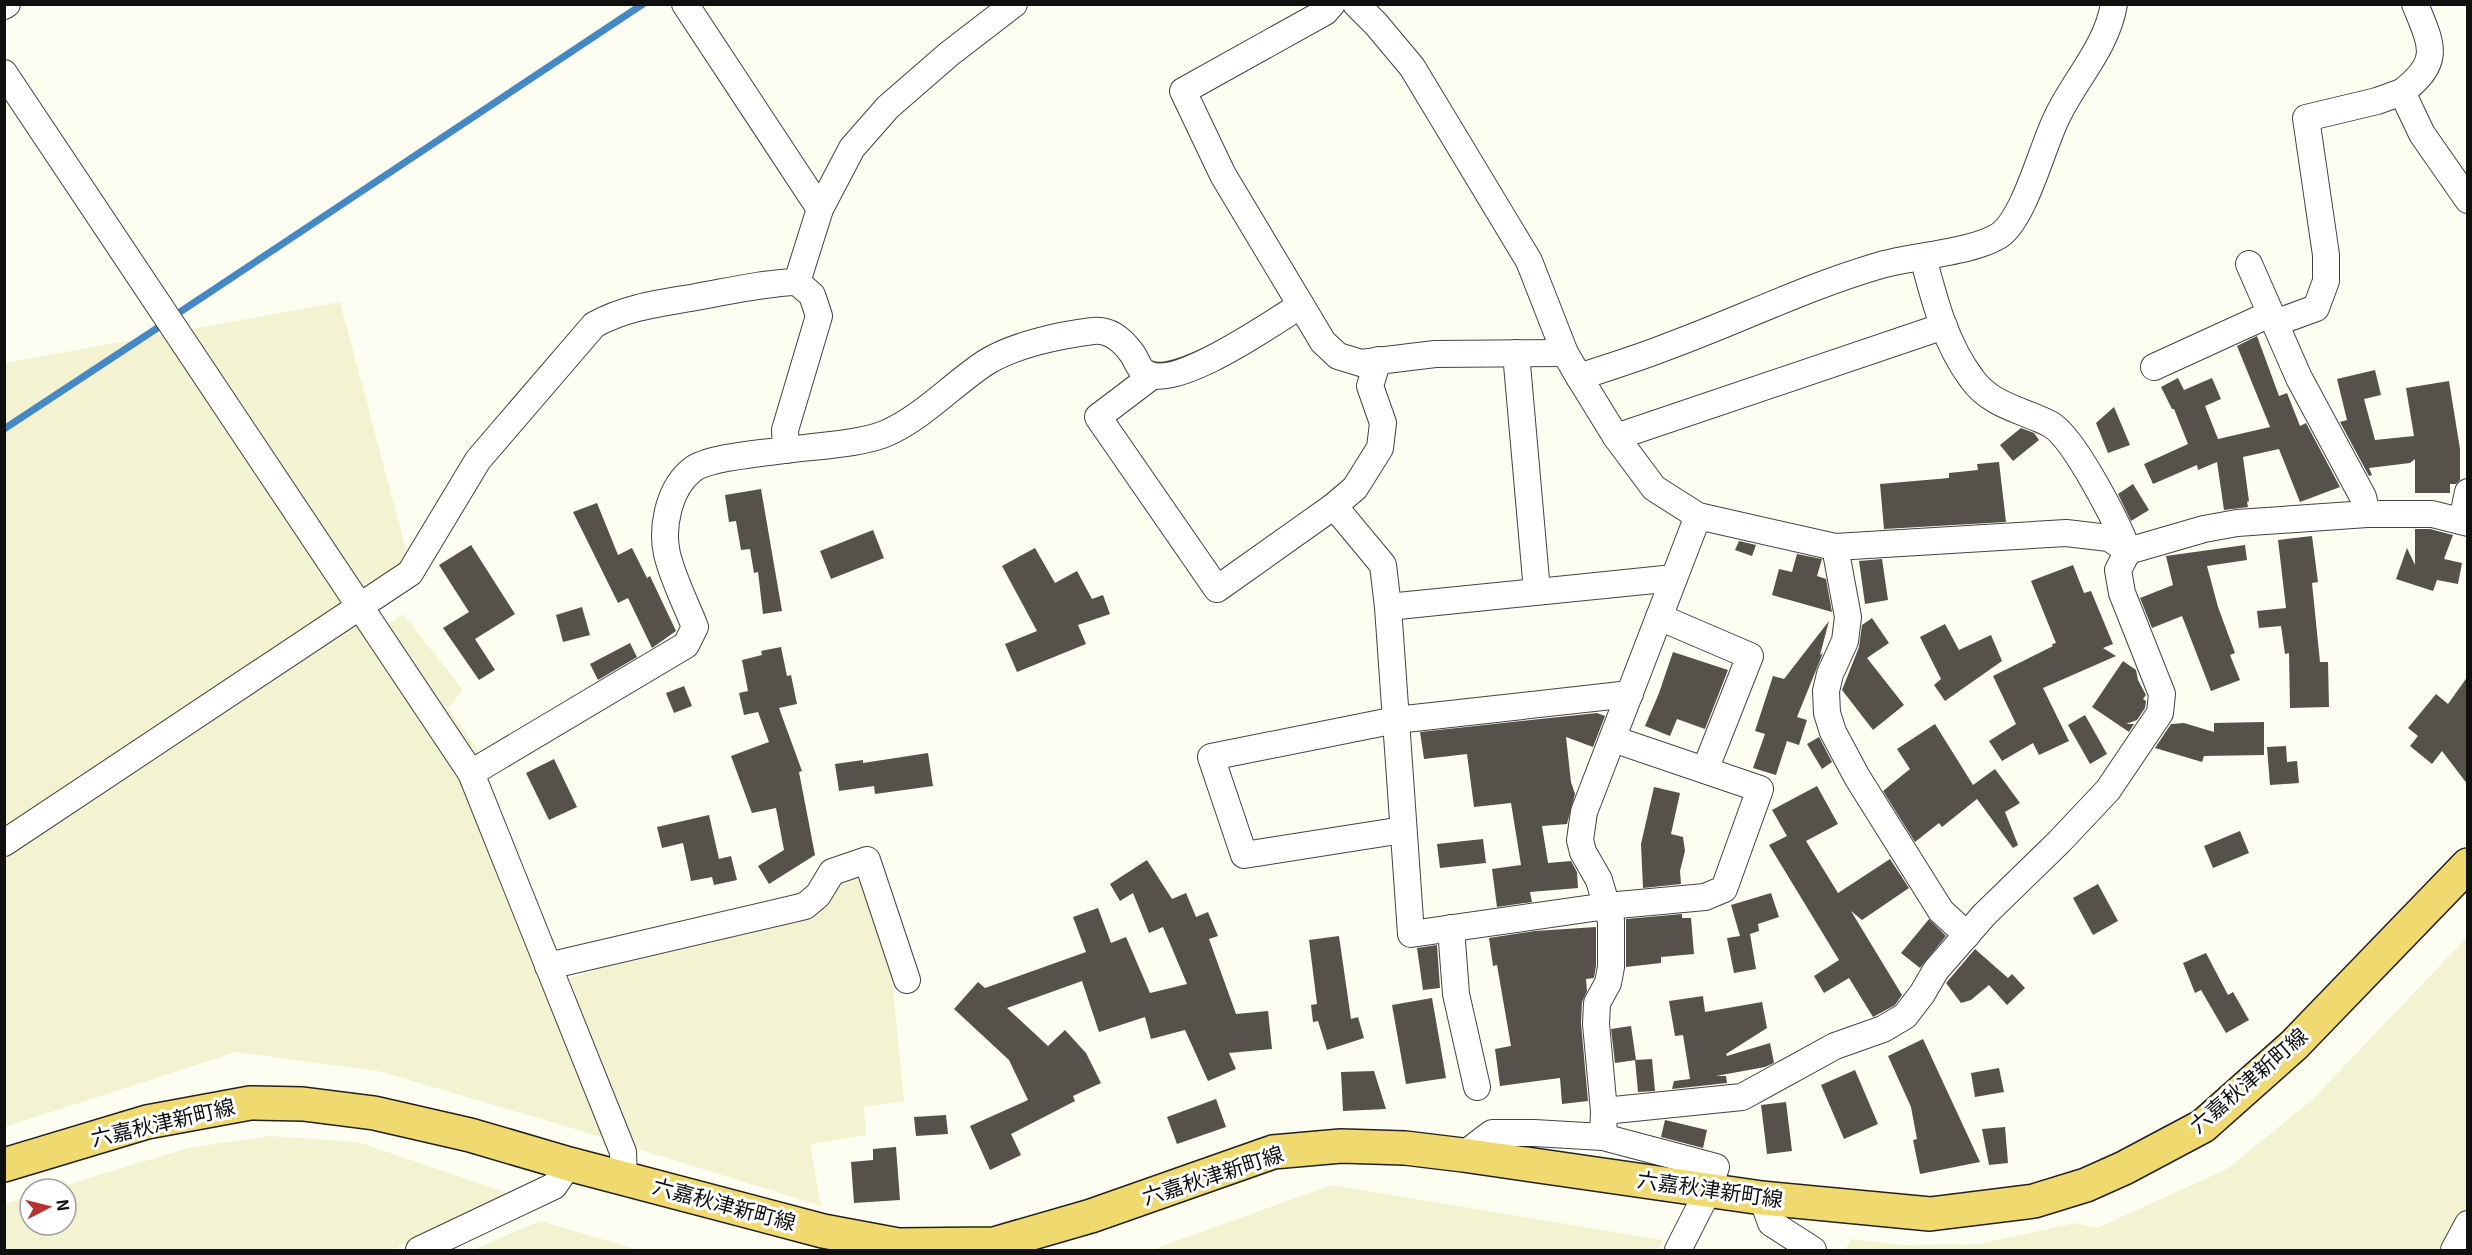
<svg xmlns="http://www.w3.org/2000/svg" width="2472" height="1255" viewBox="0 0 2472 1255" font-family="Georgia,'Noto Sans JP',serif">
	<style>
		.farmland { fill: #f3f3d2 }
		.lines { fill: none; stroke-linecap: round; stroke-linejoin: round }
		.stream { stroke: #4488c5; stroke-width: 7 }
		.building { fill: #57514b }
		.minor-casing { stroke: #424242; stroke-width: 28 }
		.major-casing { stroke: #202020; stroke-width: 36 }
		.minor { stroke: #fff; stroke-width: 26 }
		.major { stroke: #f0da6f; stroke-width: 33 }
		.labels { text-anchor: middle; stroke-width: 6; stroke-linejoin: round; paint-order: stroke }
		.street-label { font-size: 21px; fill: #0f0f0f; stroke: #fff }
	</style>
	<rect width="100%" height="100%" fill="#fefdf1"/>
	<g class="farmland">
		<polygon points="340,302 409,561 367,590 388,625 403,614 463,690 448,708 478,750 471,797 547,986 604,967 810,916 844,878 854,873 868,879 888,939 904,1101 864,1107 866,1135 810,1144 821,1206 565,1126 378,1071 236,1052 5,1127 5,363"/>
		<polygon points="2467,937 2467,1250 1845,1250 1851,1239 1903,1245 1979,1244 2075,1223 2097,1228 2227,1169 2313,1099"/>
		<polygon points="270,1136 358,1142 511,1194 392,1250 5,1250 4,1204 30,1196 30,1225 66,1225 66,1189 53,1189 188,1148"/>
		<polygon points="1332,1185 1663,1240 1658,1250 1151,1250"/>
		<polygon points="540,1221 639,1250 473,1250"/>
	</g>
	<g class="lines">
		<g class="stream">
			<polyline points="174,316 643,4"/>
			<polyline points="4,429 165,323"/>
		</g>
	</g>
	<g class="building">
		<polygon points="2257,336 2279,396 2287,393 2300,426 2306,423 2340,487 2300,502 2279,449 2243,457 2249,501 2247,502 2248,507 2224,510 2217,462 2198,470 2197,465 2153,484 2144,464 2188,444 2174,409 2172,409 2161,387 2178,378 2184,390 2212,378 2221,399 2205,406 2218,439 2270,427 2237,346"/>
		<polygon points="2375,370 2381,395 2364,399 2375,440 2414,436 2406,388 2449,381 2460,449 2460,480 2456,484 2450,484 2450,493 2415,493 2415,459 2410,463 2369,468 2372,475 2369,476 2340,422 2347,420 2337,379"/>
		<polygon points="2114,407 2130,445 2108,453 2096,423"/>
		<polygon points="2021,428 2034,433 2039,440 2013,461 2000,445"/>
		<polygon points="1999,462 2006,522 1884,529 1880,484 1949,478 1949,473 1978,470 1977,464"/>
		<polygon points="2133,484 2149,510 2131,521 2118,494"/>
		<polygon points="761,489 782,611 763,614 758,572 754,573 750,549 741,550 736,521 729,522 725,495"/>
		<polygon points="597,503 618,555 632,548 647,578 650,576 676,631 652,648 628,598 618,603 573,512"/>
		<polygon points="2415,529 2430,529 2453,535 2444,559 2462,563 2458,584 2437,580 2433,591 2396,579 2407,548 2415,565"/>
		<polygon points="873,530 884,558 831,579 820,551"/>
		<polygon points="2312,536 2318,582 2312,583 2320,662 2328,662 2329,707 2290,708 2289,653 2285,654 2281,626 2259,628 2257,611 2286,608 2278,540"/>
		<polygon points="1739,541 1756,545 1752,556 1735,550"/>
		<polygon points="471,545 515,614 475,639 495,670 479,680 443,628 469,612 439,565"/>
		<polygon points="2245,545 2247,560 2207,566 2218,607 2235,653 2230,655 2240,680 2211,691 2182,616 2152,628 2140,598 2173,585 2166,556"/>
		<polygon points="1035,548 1055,583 1077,571 1092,599 1103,595 1110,614 1078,625 1086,644 1017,672 1005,644 1037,631 1002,566"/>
		<polygon points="1797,554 1822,559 1817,576 1826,579 1832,612 1772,595 1779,569 1792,572"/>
		<polygon points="1882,559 1888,600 1865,604 1859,561"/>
		<polygon points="2073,565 2084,593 2091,591 2113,644 2103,648 2116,656 2043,688 2069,741 2039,755 2033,743 2002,761 1989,741 2016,724 1993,676 2053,646 2052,644 2056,643 2031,581"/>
		<polygon points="582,607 590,635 563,642 556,615"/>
		<polygon points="1872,618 1889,643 1867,658 1904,705 1873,730 1842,690 1859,647 1862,625"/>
		<polygon points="1829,621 1820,655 1823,653 1797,717 1807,720 1799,745 1787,741 1776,775 1753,768 1765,734 1755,731 1773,676 1784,679"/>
		<polygon points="1945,624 1959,650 1991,635 2002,661 1945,701 1934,685 1941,679 1920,637"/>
		<polygon points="630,643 637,657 598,680 590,664"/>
		<polygon points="781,647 787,676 791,675 797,704 779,708 802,771 799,772 815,855 769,884 758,866 784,850 776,808 752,813 731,756 769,742 758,712 744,715 739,693 748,691 742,660 762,655 761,651"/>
		<polygon points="1673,652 1728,670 1705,729 1677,719 1670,736 1645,726 1659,693"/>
		<polygon points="2123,661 2136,670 2138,680 2146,695 2143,699 2146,701 2145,708 2137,720 2126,724 2134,724 2129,732 2092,707"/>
		<polygon points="2468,676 2468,785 2442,751 2432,764 2410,746 2418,736 2408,728 2436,694 2448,704"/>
		<polygon points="684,686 692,706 674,713 666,693"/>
		<polygon points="1597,713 1605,716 1593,747 1566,737 1571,782 1575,794 1567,824 1542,826 1548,863 1571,861 1577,872 1578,888 1530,892 1532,902 1497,907 1492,869 1521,865 1511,803 1474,807 1467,754 1424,759 1420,732"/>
		<polygon points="2085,715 2107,754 2090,764 2068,725"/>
		<polygon points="2264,722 2264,755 2204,756 2202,762 2155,748 2171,724 2184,723 2214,732 2214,723"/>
		<polygon points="1935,724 1973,785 1995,769 2020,803 2005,812 2018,845 2013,848 1977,799 1942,827 1939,823 1915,842 1883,791 1910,769 1897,749"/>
		<polygon points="1819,737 1832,762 1822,769 1807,744"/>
		<polygon points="2286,746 2287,762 2297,761 2299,783 2270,785 2267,747"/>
		<polygon points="928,753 933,786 875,794 874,786 839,791 835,764 863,760 863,763"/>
		<polygon points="554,759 577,807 549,820 526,773"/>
		<polygon points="1817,786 1838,824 1806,841 1838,893 1890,859 1909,888 1862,920 1851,911 1902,995 1895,1005 1873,1017 1849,978 1824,993 1814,976 1839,960 1769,845 1787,836 1772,810"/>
		<polygon points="1654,787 1680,793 1671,834 1683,837 1685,851 1680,871 1681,884 1643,888 1641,844"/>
		<polygon points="709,815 719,859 731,856 737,880 714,885 712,877 691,881 683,843 662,848 657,827"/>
		<polygon points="2240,831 2249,853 2213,868 2204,846"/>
		<polygon points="1483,839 1486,863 1440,868 1437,844"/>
		<polygon points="1147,860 1172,899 1186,893 1196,917 1208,912 1218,936 1209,939 1236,1014 1268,1011 1272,1049 1229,1053 1236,1069 1208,1081 1185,1030 1151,1039 1145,1017 1099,1032 1082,981 1007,1008 1048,1046 1065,1030 1086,1053 1101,1083 1073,1096 1075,1101 1011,1134 1021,1155 990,1170 970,1126 1028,1100 1009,1060 954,1009 978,982 985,988 1086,952 1073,917 1098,908 1111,943 1126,937 1150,993 1187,984 1163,927 1149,933 1133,893 1120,901 1110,884"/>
		<polygon points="2098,884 2118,921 2093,935 2073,898"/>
		<polygon points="1771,893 1779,917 1758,924 1759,931 1750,934 1756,969 1734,973 1727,938 1740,936 1731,905"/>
		<polygon points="1682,914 1682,918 1691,918 1694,954 1661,957 1661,963 1626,967 1626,919"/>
		<polygon points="1929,919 1946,936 1920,968 1901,953"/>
		<polygon points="1596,927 1596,966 1594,978 1586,979 1587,991 1582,1002 1581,1023 1588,1101 1562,1104 1560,1078 1500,1086 1495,1049 1511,1046 1497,965 1493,966 1489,938 1535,931"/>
		<polygon points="1339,936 1351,1019 1358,1017 1364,1038 1327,1050 1318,1021 1313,1022 1311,1005 1317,1004 1309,940"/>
		<polygon points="1437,945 1440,988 1423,990 1417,948"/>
		<polygon points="1975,949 2008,978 2012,974 2025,988 2007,1005 1989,985 1971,1000 1961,1003 1946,983"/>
		<polygon points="2206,953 2228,995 2233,992 2249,1020 2226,1033 2201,990 2195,993 2183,963"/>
		<polygon points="1703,996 1705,1012 1762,1002 1767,1028 1726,1054 1727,1056 1770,1043 1774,1063 1765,1067 1716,1076 1726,1076 1727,1083 1672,1089 1674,1081 1690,1079 1683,1035 1675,1036 1669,1001"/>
		<polygon points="1432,998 1446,1078 1406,1084 1392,1005"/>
		<polygon points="1631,1026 1636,1060 1615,1063 1611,1029"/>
		<polygon points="1923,1039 1980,1162 1920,1174 1913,1140 1917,1139 1911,1107 1888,1056"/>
		<polygon points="1652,1059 1655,1091 1638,1092 1635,1060"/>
		<polygon points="1999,1068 2004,1092 1975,1097 1971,1073"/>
		<polygon points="1855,1070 1878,1124 1844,1139 1821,1085"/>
		<polygon points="1374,1071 1386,1109 1343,1111 1341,1072"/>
		<polygon points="1216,1099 1226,1127 1177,1144 1167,1117"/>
		<polygon points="1786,1102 1792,1151 1767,1154 1761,1105"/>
		<polygon points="946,1115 948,1134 916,1136 914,1117"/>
		<polygon points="1665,1120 1707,1130 1703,1148 1661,1137"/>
		<polygon points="2005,1127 2008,1163 1989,1165 1982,1129"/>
		<polygon points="896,1147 900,1200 854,1203 851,1162 873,1160 873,1149"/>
	</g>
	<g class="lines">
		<defs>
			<g id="minor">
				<polyline points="685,4 820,209"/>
				<polyline points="1332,4 1325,12 1183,91 1223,175 1323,342 1338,356 1361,363 1435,354 1565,353"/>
				<polyline points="1356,4 1376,24 1412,67 1529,261 1565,353 1579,377 1616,437 1654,488 1698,516 1835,547 2066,533 2109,538 2128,551 2204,529 2237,523 2367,514 2432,514 2468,523"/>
				<path d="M2415 4C2432 46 2442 61 2402 92L2422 134 2468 200"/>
				<polyline points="4,6 7,4"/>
				<polyline points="4,73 471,773 623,1152 624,1179"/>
				<polyline points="2249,264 2299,378 2363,497 2367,514"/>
				<polyline points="2275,323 2316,308 2326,281 2326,255 2306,118 2377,101 2402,92"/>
				<polyline points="1516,353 1537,591"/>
				<polyline points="2154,367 2270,314"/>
				<polyline points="1152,376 1098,417 1217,589 1334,506 1355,488 1380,448 1383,423 1370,386 1378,360"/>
				<path d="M1579 377C1609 367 1639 358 1669 346 1740 320 1808 286 1881 265 1912 256 1975 252 2000 235 2025 217 2042 147 2057 117 2075 79 2107 47 2114 4"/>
				<polyline points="1616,437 1944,326"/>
				<path d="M786 450C814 446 865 444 889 432 925 415 952 385 985 363 1013 345 1060 335 1093 331 1109 329 1122 340 1131 352 1136 358 1138 367 1143 371 1171 395 1275 321 1301 305"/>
				<polyline points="1334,506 1383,565 1388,607"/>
				<polyline points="2462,521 2468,492"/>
				<polyline points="1835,547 1848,617 1845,641 1830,674 1826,691 1827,713 1833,732 1857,777 1941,911 1967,935"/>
				<polyline points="1659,617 1750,656 1705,770"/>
				<polyline points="1613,739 1760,789 1724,889 1705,897 1607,906 1411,934 1388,607 1674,578"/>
				<path d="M471 773 686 645 695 627C686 604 673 579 667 554 661 527 669 488 692 470 707 457 765 453 786 450L785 430 819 316 812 295 797 282"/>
				<polyline points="1403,830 1244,855 1211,757 1396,720 1630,694"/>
				<path d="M4 843 410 573 478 460 594 325C626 307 661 303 696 297 730 291 763 283 797 282L820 209 852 148 888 107 949 54 1014 4"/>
				<polyline points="1451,928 1456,994 1477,1087"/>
				<polyline points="548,966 805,906 818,895 832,872 867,860 907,980"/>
				<path d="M1604 1111 1742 1097 1835 1046 1883 1029 1905 1016 1922 994 1936 970 1984 915 2059 842 2108 790 2160 713 2162 694 2122 593 2118 570 2128 551C2118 524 2074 437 2050 424 2023 410 1991 406 1972 379 1945 343 1934 299 1923 257"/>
				<polyline points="1603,1137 1604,1111 1596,1024 1597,1003 1608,983 1611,967 1611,921 1599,880 1583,852 1580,840 1584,812 1698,516"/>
				<polyline points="1463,1155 1492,1133 1534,1133 1603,1137 1716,1167 1708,1191 1678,1250"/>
				<polyline points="1762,1198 1771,1223 1813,1250"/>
				<polyline points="419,1250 554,1186 569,1164"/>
				<polyline points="2454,1250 2468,1224"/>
			</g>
			<polyline id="major" points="4,1165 147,1122 250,1103 303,1104 374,1113 470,1135 569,1164 823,1231 898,1245 994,1244 1091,1216 1273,1152 1341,1146 1405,1148 1463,1155 1762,1198 1930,1214 2034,1201 2086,1185 2124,1168 2203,1126 2294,1045 2468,865"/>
		</defs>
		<use href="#minor" class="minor-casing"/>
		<use href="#major" class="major-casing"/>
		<use href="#minor" class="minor"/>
		<use href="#major" class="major"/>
	</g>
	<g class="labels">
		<g class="street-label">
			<text transform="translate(2249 1081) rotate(-41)" y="7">六嘉秋津新町線</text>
			<text transform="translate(163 1123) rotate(-13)" y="7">六嘉秋津新町線</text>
			<text transform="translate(1213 1176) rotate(-18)" y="7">六嘉秋津新町線</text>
			<text transform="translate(1710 1190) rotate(8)" y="7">六嘉秋津新町線</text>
			<text transform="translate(724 1205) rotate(15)" y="7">六嘉秋津新町線</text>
		</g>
	</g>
	<rect width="2472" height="1255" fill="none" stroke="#0f0f0f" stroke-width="12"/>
	<g transform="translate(48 1207) rotate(83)"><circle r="28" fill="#ffffff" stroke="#9f9f9f" stroke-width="1.5"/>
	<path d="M0-4.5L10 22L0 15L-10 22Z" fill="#b7322e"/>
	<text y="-9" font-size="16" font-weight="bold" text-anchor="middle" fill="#0f0f0f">N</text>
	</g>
</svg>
